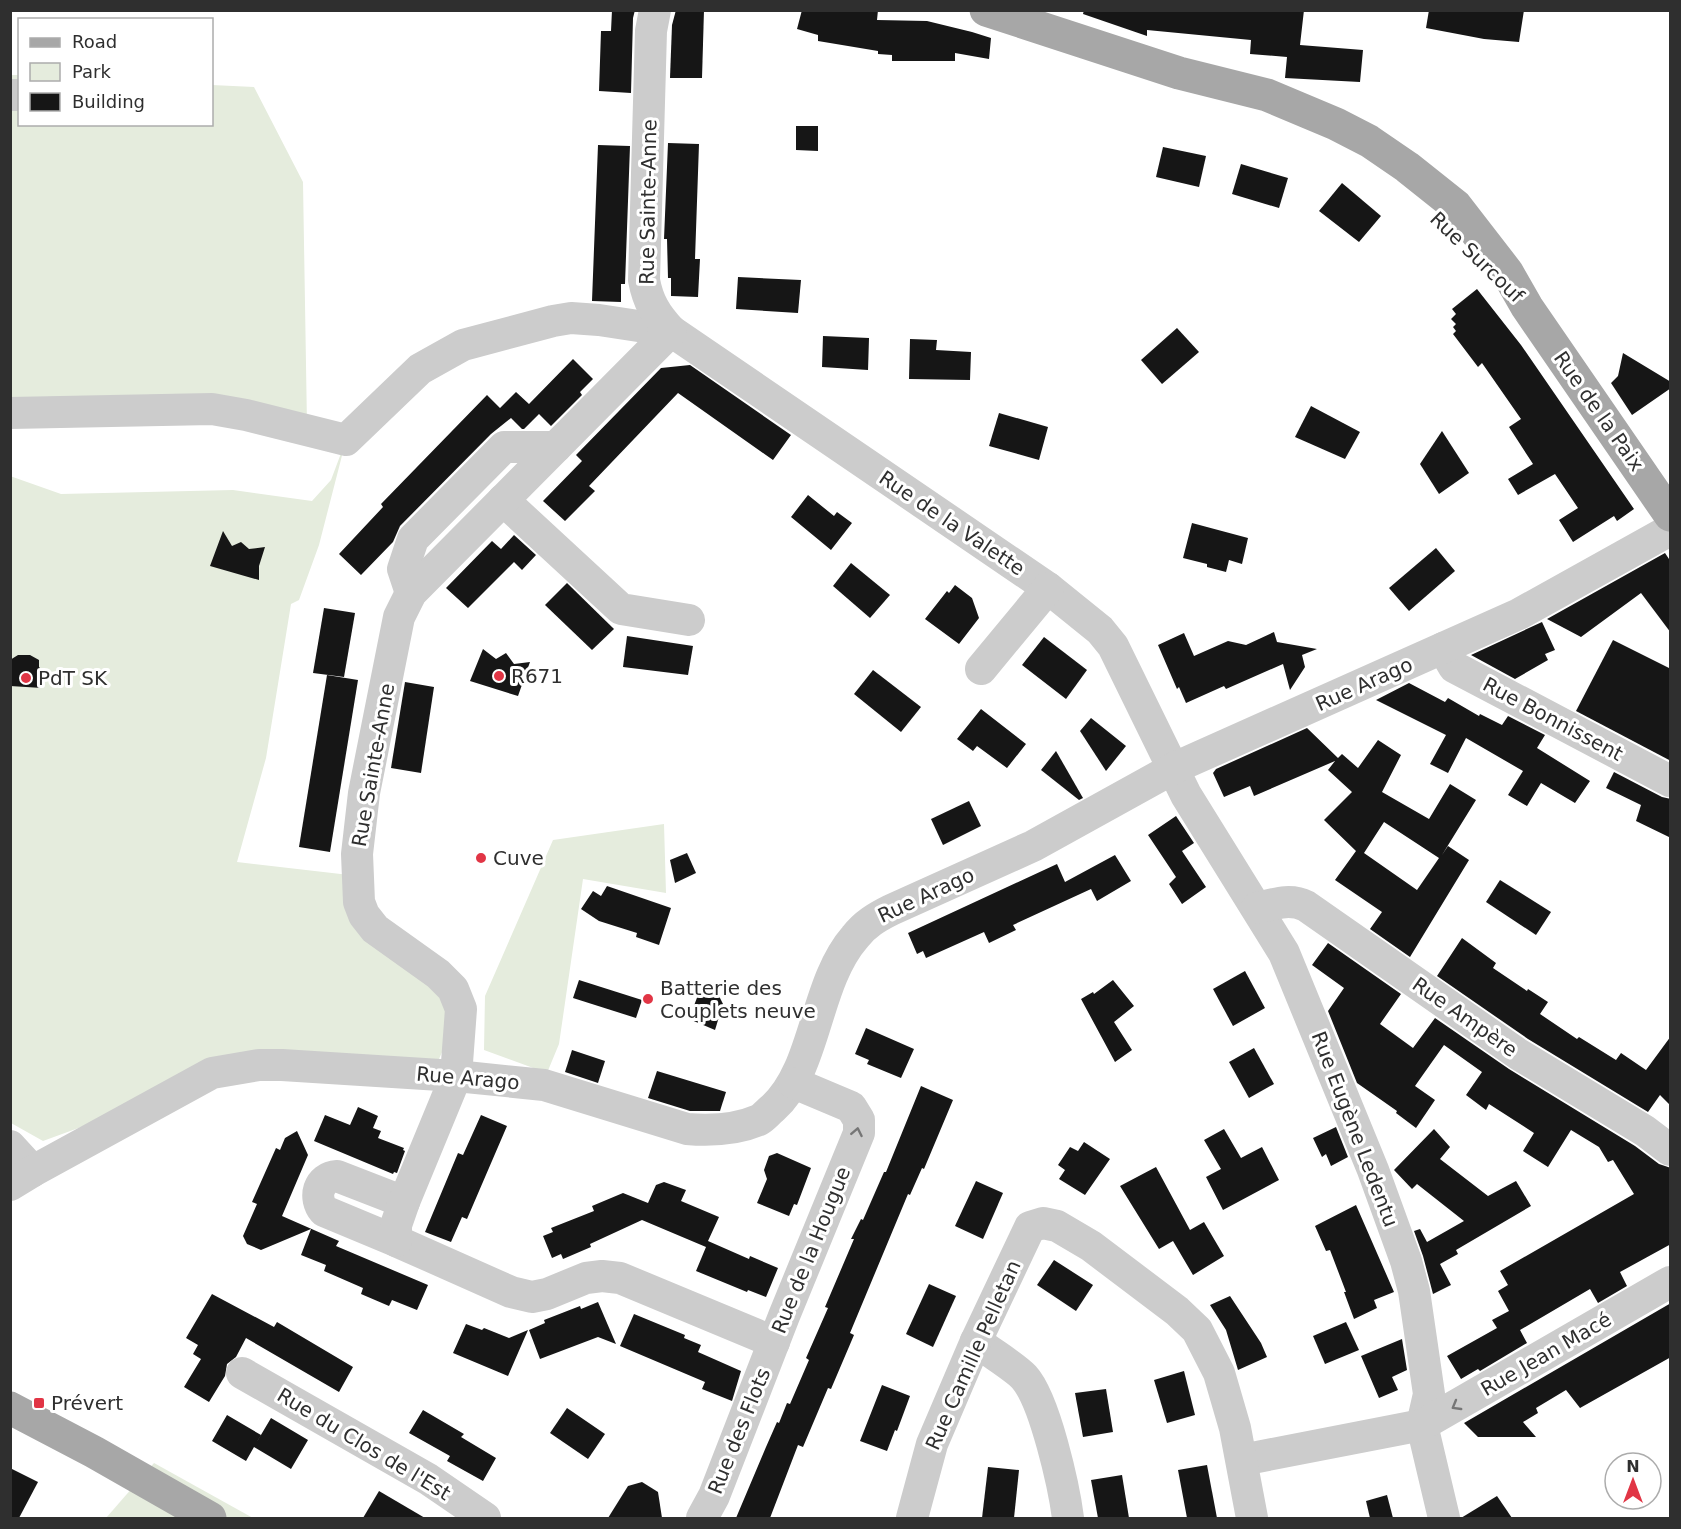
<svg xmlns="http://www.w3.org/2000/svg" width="1681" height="1529" viewBox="0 0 1681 1529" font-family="'DejaVu Sans',sans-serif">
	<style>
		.green { fill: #e5ecdd }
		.building { fill: #161616; fill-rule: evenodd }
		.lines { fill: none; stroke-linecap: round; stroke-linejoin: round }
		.minor { stroke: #ccc; stroke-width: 32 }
		.major { stroke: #a7a7a7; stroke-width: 33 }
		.oneway { stroke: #767676 }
		.poi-dot { fill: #e13545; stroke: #fff; stroke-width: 2 }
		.labels { text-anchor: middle; stroke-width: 6; stroke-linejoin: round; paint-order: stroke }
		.street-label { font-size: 20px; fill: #2f2f2f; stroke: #fff }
		.poi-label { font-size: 20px; fill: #2f2f2f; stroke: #fff; text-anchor: start }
	</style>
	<rect width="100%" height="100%" fill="#fff"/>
	<g class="green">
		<polygon points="10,75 19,75 20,124 212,124 212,85 254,87 303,182 307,425 11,406"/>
		<polygon points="346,440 319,545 299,600 291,604 266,758 237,862 358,876 359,902 461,1009 439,1059 354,1068 282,1065 174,1093 43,1141 11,1123 10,476 61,494 233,490 312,501 331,480"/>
		<polygon points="664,824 666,893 583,879 559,1044 547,1073 484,1050 485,996 553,840"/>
		<polygon points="154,1463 253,1518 106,1518"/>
	</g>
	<g class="building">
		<polygon points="612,10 635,10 633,18 631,93 599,91 601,31 611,31"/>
		<polygon points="676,10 704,10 702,78 670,78 672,25"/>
		<polygon points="802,10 878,10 877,20 927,21 972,32 991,38 989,59 955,53 955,61 892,61 892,55 878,54 878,51 818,41 818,35 797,29"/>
		<polygon points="1084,10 1304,10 1300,45 1363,50 1360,82 1285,78 1287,57 1250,54 1251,40 1147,30 1147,36 1083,14"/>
		<polygon points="1429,10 1524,10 1519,42 1484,39 1426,28"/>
		<polygon points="796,126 818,126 818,151 796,150"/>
		<polygon points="668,143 699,144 695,259 700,259 698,297 671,296 671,278 668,278 667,239 664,239"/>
		<polygon points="598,145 630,146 625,284 621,284 621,302 592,301"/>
		<polygon points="1163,147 1206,156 1199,187 1156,177"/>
		<polygon points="1241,164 1288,178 1279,208 1232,194"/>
		<polygon points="1342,183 1381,216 1359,242 1319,211"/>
		<polygon points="738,277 801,280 798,313 736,309"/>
		<polygon points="1477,289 1521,345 1634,509 1617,521 1614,516 1573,542 1559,520 1578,508 1555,474 1518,495 1508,479 1533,464 1509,427 1521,419 1482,363 1478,367 1453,334 1456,331 1453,327 1456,324 1451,319 1456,314 1452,309"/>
		<polygon points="1177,328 1199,352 1162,384 1141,360"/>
		<polygon points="823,336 869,338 868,370 822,367"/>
		<polygon points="910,339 937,340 936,350 971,352 970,380 909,379"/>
		<polygon points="1623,353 1671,382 1671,388 1632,415 1611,383 1618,376"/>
		<polygon points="573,359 593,379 580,392 582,395 551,426 539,414 524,429 522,429 511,418 491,434 400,526 393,542 361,575 339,554 383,507 381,504 487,395 500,408 516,392 529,404"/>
		<polygon points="690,365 791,435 773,460 678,393 589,486 595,491 565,521 543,501 582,461 576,455 661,368"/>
		<polygon points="1311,406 1360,432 1345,459 1295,437"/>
		<polygon points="999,413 1048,427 1039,460 989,446"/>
		<polygon points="1442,431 1469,473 1439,494 1420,464"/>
		<polygon points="808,495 834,516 837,512 852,523 831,550 791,517"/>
		<polygon points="1192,523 1248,538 1242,564 1229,560 1226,572 1207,567 1207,564 1183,558"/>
		<polygon points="223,531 232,546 241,542 249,549 265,547 259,566 259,580 210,566"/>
		<polygon points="514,535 536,555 522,570 514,562 468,608 446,588 492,541 501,549"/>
		<polygon points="1436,548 1455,571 1409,611 1389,588"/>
		<polygon points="1665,553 1671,562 1671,633 1641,593 1581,637 1547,619"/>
		<polygon points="851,563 890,595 870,618 833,586"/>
		<polygon points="567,583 614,629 592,650 545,605"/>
		<polygon points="955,585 972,598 979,618 959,644 925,619 947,591 949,593"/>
		<polygon points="324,608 355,613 344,677 313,673"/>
		<polygon points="1542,622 1555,650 1545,654 1548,660 1515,679 1471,655"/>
		<polygon points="1274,632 1277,642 1317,649 1302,655 1305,667 1290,690 1283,664 1226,689 1224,686 1186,703 1179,687 1177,689 1158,645 1184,633 1194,656 1228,641 1246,645"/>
		<polygon points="627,636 693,646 688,675 623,667"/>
		<polygon points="1044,637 1087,670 1066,699 1022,665"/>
		<polygon points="1613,640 1671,669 1671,761 1576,711"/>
		<polygon points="483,649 496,659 506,653 514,664 530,662 518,696 470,681"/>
		<polygon points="18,655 30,655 39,660 39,667 42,670 42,688 10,686 10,660"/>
		<polygon points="873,670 921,707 901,732 854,694"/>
		<polygon points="327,675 358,680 330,852 299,847"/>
		<polygon points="405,682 434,687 421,773 391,768"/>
		<polygon points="1409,683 1445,702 1448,698 1479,716 1480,714 1502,725 1508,716 1545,735 1537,748 1590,781 1575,803 1541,783 1527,806 1508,795 1523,771 1466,738 1448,773 1430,764 1446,735 1376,700"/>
		<polygon points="981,709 1026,744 1007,768 977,746 973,751 957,739"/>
		<polygon points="1091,718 1126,746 1106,771 1080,731"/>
		<path d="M1307 728 1338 758 1342 754 1358 768 1378 740 1401 755 1382 792 1429 819 1450 784 1476 800 1442 855 1448 846 1469 860 1410 957 1370 929 1382 912 1335 880 1356 851 1324 820 1352 792 1328 770 1335 761 1254 796 1250 786 1224 797 1213 773 1216 769ZM1384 822 1439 858 1417 890 1364 853Z"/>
		<polygon points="1056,751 1083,798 1079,800 1041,770"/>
		<polygon points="1614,772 1662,797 1671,799 1671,838 1636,821 1641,805 1606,788"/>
		<polygon points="969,801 981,826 943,845 931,819"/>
		<polygon points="1176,816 1194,843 1182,851 1206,887 1182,904 1169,884 1176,877 1148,835"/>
		<polygon points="687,853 696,873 675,883 670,860"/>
		<polygon points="1115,855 1131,881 1097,901 1091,889 1013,925 1016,930 989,943 984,932 926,958 923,951 917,954 908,933 1057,864 1065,882"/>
		<polygon points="1500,880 1551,912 1536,935 1486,902"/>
		<polygon points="607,886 671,908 659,945 636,937 637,933 599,921 581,909 593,891 601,896"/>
		<polygon points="1462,938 1496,963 1493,968 1527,991 1528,989 1548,1002 1540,1014 1577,1039 1579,1037 1616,1060 1621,1053 1646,1070 1671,1036 1671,1106 1660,1095 1648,1112 1528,1039 1437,976"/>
		<polygon points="1328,943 1401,994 1380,1024 1413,1048 1435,1018 1509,1069 1635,1146 1659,1164 1671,1168 1671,1244 1620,1272 1627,1286 1598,1303 1590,1289 1520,1330 1527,1343 1480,1371 1478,1369 1461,1379 1447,1356 1497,1328 1492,1320 1509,1311 1498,1291 1508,1285 1500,1271 1634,1194 1613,1160 1608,1162 1599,1147 1571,1130 1548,1167 1523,1151 1534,1133 1489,1104 1486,1110 1466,1095 1482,1072 1444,1045 1415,1086 1435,1100 1416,1128 1396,1113 1397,1111 1357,1083 1328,1011 1344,988 1312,965"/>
		<polygon points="1245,971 1265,1008 1233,1026 1213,989"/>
		<polygon points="579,980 642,1000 636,1018 573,998"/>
		<polygon points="1113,980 1134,1006 1114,1022 1132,1050 1115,1062 1081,999 1093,992 1094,994"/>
		<polygon points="708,992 718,994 723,1004 715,1030 689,1019 698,995"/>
		<polygon points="866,1028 914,1049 901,1078 867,1064 869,1060 855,1054"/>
		<polygon points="1254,1048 1274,1084 1249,1098 1229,1062"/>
		<polygon points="572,1050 605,1061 598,1083 565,1072"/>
		<polygon points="657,1071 726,1092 720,1111 690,1111 648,1098"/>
		<polygon points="921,1086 953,1100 924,1169 922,1168 910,1195 908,1194 850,1333 854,1335 831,1389 828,1388 803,1447 798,1445 770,1518 736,1518 766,1447 777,1422 779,1423 787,1403 790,1404 809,1360 806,1358 828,1308 825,1307 854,1239 851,1239 861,1219 863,1220 884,1172 886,1172"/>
		<polygon points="358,1107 378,1116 373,1128 381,1131 378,1138 404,1148 403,1150 405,1151 397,1173 394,1172 393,1174 314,1141 325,1115 350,1125"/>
		<polygon points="481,1115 507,1126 467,1219 462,1217 451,1242 425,1232 458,1153 463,1155"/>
		<polygon points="1336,1127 1348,1157 1331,1166 1326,1154 1322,1157 1313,1138"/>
		<polygon points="1224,1129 1241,1158 1262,1147 1279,1180 1223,1210 1206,1177 1221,1169 1204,1140"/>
		<polygon points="1434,1129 1450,1147 1440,1159 1488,1196 1516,1181 1531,1206 1456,1250 1458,1254 1440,1264 1451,1285 1433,1294 1423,1256 1414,1231 1420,1229 1427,1242 1464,1221 1417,1184 1412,1189 1394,1170"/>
		<polygon points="297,1131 308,1155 282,1216 339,1241 336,1246 428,1285 417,1310 392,1300 389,1306 361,1294 363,1288 324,1271 326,1265 301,1255 311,1229 261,1250 247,1244 243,1236 257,1204 252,1202 276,1148 280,1150 285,1138"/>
		<polygon points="1084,1142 1110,1159 1085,1195 1059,1179 1065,1170 1058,1165 1070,1147 1078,1151"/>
		<polygon points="777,1153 811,1168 797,1205 794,1204 789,1216 757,1203 767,1179 764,1170 769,1156"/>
		<polygon points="1156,1167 1190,1230 1204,1222 1224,1256 1193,1275 1173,1241 1159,1249 1120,1186"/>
		<polygon points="976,1181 1003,1193 983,1239 955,1226"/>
		<polygon points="664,1182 686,1190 681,1201 719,1217 708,1241 749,1259 750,1256 778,1268 766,1297 748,1290 747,1292 696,1271 706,1247 642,1220 590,1244 591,1247 563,1259 561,1254 552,1258 543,1236 553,1232 551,1228 594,1211 592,1206 623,1193 648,1203 656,1185"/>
		<polygon points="1356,1205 1394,1292 1374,1300 1377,1308 1354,1319 1344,1292 1346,1292 1330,1250 1326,1251 1315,1226"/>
		<polygon points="1054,1260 1093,1285 1076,1311 1037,1285"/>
		<polygon points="929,1284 956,1296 933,1347 906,1334"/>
		<polygon points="212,1294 274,1327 277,1322 353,1367 339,1392 246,1338 236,1357 227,1364 225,1376 209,1402 184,1387 201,1359 193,1354 198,1345 186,1338"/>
		<polygon points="1230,1296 1261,1343 1267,1357 1238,1370 1226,1330 1210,1305"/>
		<polygon points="598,1302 616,1344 598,1337 540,1359 529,1330 545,1323 544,1320 580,1306 581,1309"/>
		<polygon points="1671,1303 1671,1357 1580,1408 1566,1390 1536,1408 1538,1413 1523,1422 1536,1437 1478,1437 1464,1423"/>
		<polygon points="634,1314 685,1335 684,1338 701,1345 698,1352 741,1371 732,1401 702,1389 705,1382 620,1346"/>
		<polygon points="1346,1322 1359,1350 1325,1364 1313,1336"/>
		<polygon points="466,1324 482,1330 484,1328 509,1338 528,1330 508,1376 453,1353"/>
		<polygon points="1402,1339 1407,1370 1392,1377 1398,1390 1379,1398 1361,1356"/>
		<polygon points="1184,1371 1195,1415 1167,1423 1154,1380"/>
		<polygon points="882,1385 910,1396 897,1431 895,1430 887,1451 860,1441"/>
		<polygon points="1106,1389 1113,1432 1083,1437 1075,1393"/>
		<polygon points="567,1408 605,1434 588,1459 550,1433"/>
		<polygon points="423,1410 464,1434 461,1437 496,1458 483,1481 447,1461 450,1456 409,1433"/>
		<polygon points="227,1415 261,1435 255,1445 271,1418 308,1440 291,1469 254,1447 246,1461 212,1441"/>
		<polygon points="1207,1465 1217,1518 1187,1518 1178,1470"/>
		<polygon points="988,1467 1019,1470 1014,1518 982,1518"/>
		<polygon points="10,1468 38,1482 19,1518 10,1518"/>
		<polygon points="1122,1475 1129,1518 1098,1518 1091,1480"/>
		<polygon points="642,1482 658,1492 662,1518 608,1518 628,1486"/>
		<polygon points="379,1491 425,1518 363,1518"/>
		<polygon points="1387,1495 1393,1518 1370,1518 1366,1501"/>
		<polygon points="1497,1496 1512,1518 1461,1518"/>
	</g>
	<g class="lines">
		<g class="minor">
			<polyline points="10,95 20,95"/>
			<polyline points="10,413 212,409 246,415 346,440 420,369 463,345 553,321 571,318 599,320 671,331 1048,588 1100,630 1113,646 1186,795 1284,953 1373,1170 1406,1261 1414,1291 1429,1394 1422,1425 1444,1518"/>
			<polyline points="503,500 621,609 689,620"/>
			<polyline points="411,593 403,569 413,539 504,447 556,447"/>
			<polyline points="1443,648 1454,667 1670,781"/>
			<polyline points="981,669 1048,588"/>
			<path d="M1257 908C1274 904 1290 898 1306 906L1518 1054 1645 1131 1670 1150"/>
			<polyline points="10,1146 33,1171"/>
			<path d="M10 1185 33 1171 212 1073 259 1065H282L456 1076 544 1085 687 1129C711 1131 736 1130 759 1120 764 1117 768 1112 773 1108 817 1068 814 984 855 937 865 924 877 917 891 910L1033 846 1174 768 1519 614 1670 530"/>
			<path d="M404 1202 337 1176C318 1177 313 1198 324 1211L396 1241 511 1292 532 1297 547 1294 586 1278 602 1276 620 1278 774 1342"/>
			<path d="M396 1241V1225L404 1202 456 1076 461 1009 453 989 438 974 375 929 364 915 359 902 357 854 364 793 399 617 411 593 671 331C656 315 648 302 644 280L651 31 655 10"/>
			<path d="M976 1341C988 1351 1015 1367 1024 1377 1045 1400 1064 1487 1068 1518"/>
			<polyline points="242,1373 428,1479 485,1518"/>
			<polyline points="1242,1460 1422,1425 1670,1282"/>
			<polyline points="702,1518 714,1496 784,1316 859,1133 859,1120 851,1107 794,1083"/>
			<polyline points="912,1518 932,1444 976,1341 1030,1227 1043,1223 1057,1226 1091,1246 1177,1311 1197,1330 1219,1373 1235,1428 1252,1518"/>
		</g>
		<g class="major">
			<polyline points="986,10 1179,73 1267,95 1336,124 1369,141 1407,167 1456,206 1507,272 1527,307 1670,515"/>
			<polyline points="10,1408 94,1452 210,1518"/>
		</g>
	</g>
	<defs><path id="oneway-chevron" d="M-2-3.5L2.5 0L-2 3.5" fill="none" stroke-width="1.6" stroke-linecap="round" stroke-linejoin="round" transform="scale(1.5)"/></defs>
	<g class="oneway">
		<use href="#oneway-chevron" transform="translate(857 1132) rotate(-79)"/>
		<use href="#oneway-chevron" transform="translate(1456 1406) rotate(150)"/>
	</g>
	<g class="poi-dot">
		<circle cx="499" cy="676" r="6"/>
		<circle cx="26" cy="678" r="6"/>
		<circle cx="481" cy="858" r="6"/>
		<circle cx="648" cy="999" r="6"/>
		<rect x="33" y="1397" width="12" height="12" rx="3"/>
	</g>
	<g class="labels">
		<g class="street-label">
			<text transform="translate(648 202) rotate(-89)" y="7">Rue Sainte-Anne</text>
			<text transform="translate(1477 257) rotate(44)" y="7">Rue Surcouf</text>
			<text transform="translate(1599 411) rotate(55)" y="7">Rue de la Paix</text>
			<text transform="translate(952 523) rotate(34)" y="7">Rue de la Valette</text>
			<text transform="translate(1364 684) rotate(-24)" y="7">Rue Arago</text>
			<text transform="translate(1553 719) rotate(28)" y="7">Rue Bonnissent</text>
			<text transform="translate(373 765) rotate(-80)" y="7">Rue Sainte-Anne</text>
			<text transform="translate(926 895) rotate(-25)" y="7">Rue Arago</text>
			<text transform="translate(1465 1017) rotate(35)" y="7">Rue Ampère</text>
			<text transform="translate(468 1078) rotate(5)" y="7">Rue Arago</text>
			<text transform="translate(1355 1129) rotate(69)" y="7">Rue Eugène Ledentu</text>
			<text transform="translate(811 1250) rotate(-68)" y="7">Rue de la Hougue</text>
			<text transform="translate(1546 1354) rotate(-30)" y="7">Rue Jean Macé</text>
			<text transform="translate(973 1355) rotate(-66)" y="7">Rue Camille Pelletan</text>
			<text transform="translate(739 1431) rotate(-68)" y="7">Rue des Flots</text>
			<text transform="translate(364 1444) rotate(31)" y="7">Rue du Clos de l'Est</text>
		</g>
		<g class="poi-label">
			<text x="511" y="683">R671</text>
			<text x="38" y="685">PdT SK</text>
			<text x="493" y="865">Cuve</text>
			<text x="660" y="995">Batterie des<tspan x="660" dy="23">Couplets neuve</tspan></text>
			<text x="51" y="1410">Prévert</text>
		</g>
	</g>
	<rect width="1681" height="1529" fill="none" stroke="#2f2f2f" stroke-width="24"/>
	<rect x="18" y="18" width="195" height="108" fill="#ffffff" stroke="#acacac" stroke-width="1.5"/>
	<rect x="30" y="38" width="30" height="9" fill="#a7a7a7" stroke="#acacac" stroke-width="1.5"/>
	<text x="72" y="48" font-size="18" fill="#2f2f2f">Road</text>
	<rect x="30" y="63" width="30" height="18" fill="#e5ecdd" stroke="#acacac" stroke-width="1.5"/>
	<text x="72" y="78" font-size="18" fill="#2f2f2f">Park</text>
	<rect x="30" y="93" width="30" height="18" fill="#161616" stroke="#acacac" stroke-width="1.5"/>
	<text x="72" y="108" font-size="18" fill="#2f2f2f">Building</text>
	<g transform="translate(1633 1481)"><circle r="28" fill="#ffffff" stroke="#acacac" stroke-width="1.5"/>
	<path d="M0-4.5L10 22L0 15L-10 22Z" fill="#e13545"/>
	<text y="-9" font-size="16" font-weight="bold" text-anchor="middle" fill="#2f2f2f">N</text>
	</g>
</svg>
